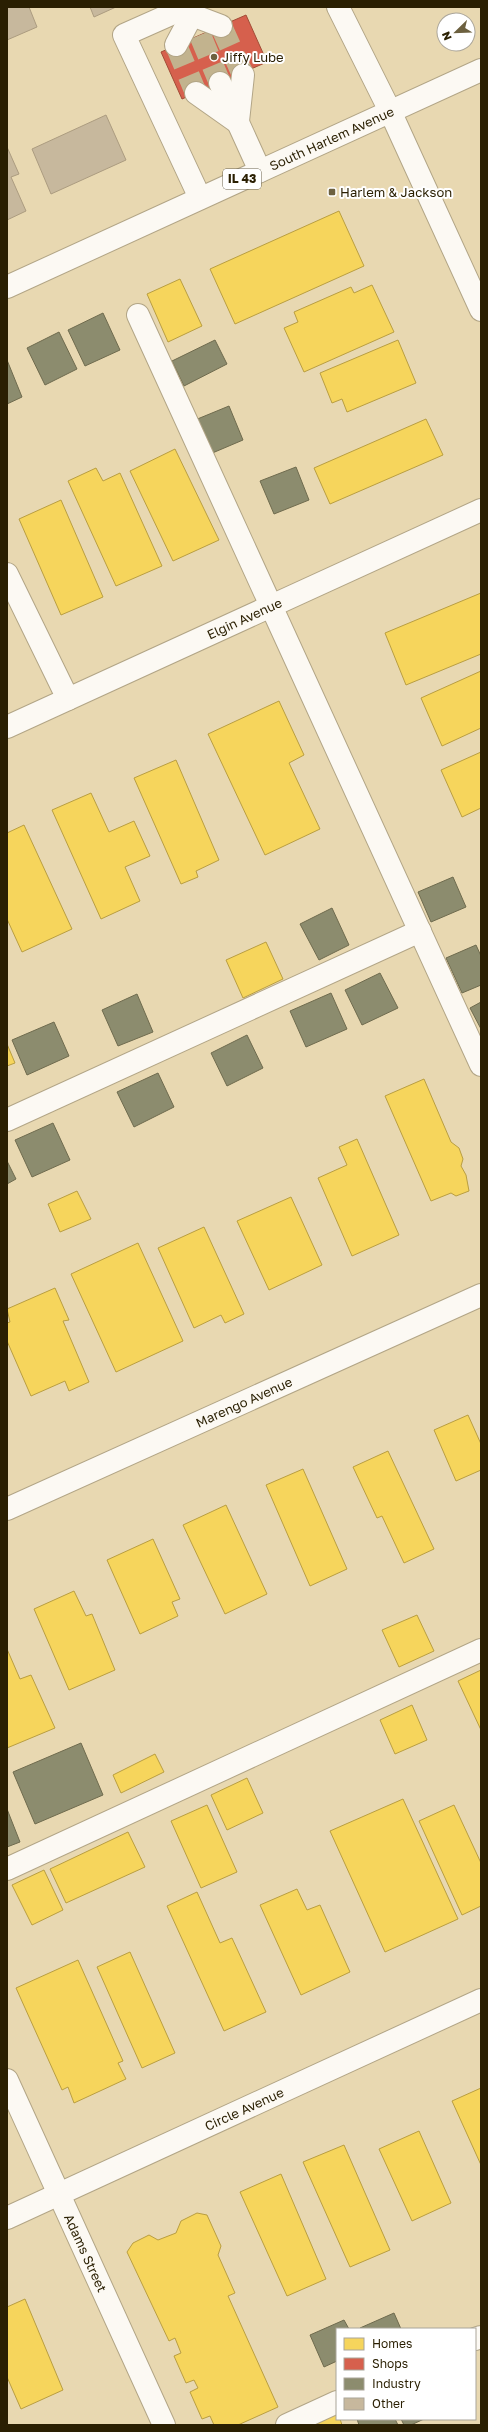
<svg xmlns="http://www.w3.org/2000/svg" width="488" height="2432" viewBox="0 0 488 2432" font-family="'Golos Text',sans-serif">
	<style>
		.homes { fill: #f6d55c; stroke: #b99e41 }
		.shops { fill: #d6604d; stroke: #a24c36 }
		.industry { fill: #8c8c6e; stroke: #6f6b4e }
		.building { fill: #c7b89d; stroke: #ac9c80 }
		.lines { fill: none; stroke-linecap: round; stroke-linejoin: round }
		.minor-tunnel { stroke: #c2b38e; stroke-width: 22; stroke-dasharray: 22 11; stroke-linecap: butt }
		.minor-casing { stroke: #b2a586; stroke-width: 24 }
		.major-casing { stroke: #b2a586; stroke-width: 24 }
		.minor { stroke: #fcf9f3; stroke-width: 22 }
		.major { stroke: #fcf9f3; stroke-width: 22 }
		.poi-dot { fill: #6c603f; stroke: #fff; stroke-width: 1.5 }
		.labels { text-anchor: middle; stroke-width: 4; stroke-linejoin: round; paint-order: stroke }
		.shield { fill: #fff; stroke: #6a624e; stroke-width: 1 }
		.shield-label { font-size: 12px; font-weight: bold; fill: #2a1f02 }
		.poi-label { font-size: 13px; fill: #2a1f02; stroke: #fff; text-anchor: start }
		.street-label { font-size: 13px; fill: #2a1f02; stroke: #fff }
	</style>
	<rect width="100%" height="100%" fill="#e8d8b1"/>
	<g class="homes">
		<polygon points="339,211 364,266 235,324 210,269"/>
		<polygon points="180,279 202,326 168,342 147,294"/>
		<polygon points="372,285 394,332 304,372 284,328 298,322 294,312 351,287 354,293"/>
		<polygon points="398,340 416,383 347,412 342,399 332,403 320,373"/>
		<polygon points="426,419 443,455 330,504 314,468"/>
		<polygon points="175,449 219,540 173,561 130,471"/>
		<polygon points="96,468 103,481 120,473 162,566 116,586 68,481"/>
		<polygon points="61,500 103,597 61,615 19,519"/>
		<polygon points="481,593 481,654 406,685 385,633"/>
		<polygon points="481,671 481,728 442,746 421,698"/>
		<polygon points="279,701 304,755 289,763 320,829 265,855 208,734"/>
		<polygon points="481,752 481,808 462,817 441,770"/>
		<polygon points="176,760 219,860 196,871 198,877 181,884 134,778"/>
		<polygon points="91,793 109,832 134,821 150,856 125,867 140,901 101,919 52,810"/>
		<polygon points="24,825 72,929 22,952 7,919 7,833"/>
		<polygon points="266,942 283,979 243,998 226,960"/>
		<polygon points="7,1044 15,1063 7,1066"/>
		<polygon points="424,1079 451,1142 459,1148 463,1159 461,1166 466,1175 469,1191 456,1196 451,1193 431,1201 385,1096"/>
		<polygon points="357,1139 399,1235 352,1256 318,1178 347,1165 339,1147"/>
		<polygon points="77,1191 91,1219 60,1232 48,1204"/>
		<polygon points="291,1197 322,1265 269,1290 237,1221"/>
		<polygon points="204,1227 244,1314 225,1323 221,1315 194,1328 158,1248"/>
		<polygon points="138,1243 183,1341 116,1372 71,1274"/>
		<polygon points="55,1288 69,1320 63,1321 89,1382 69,1391 65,1381 31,1396 7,1341 7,1323 10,1322 7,1309"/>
		<polygon points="468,1415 481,1444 481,1470 456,1481 434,1430"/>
		<polygon points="388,1451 434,1549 404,1563 382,1516 377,1518 353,1467"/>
		<polygon points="303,1469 347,1569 310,1586 266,1485"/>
		<polygon points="226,1505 267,1594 225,1614 183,1525"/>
		<polygon points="153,1539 180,1599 172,1602 178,1616 140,1634 107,1560"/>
		<polygon points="74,1591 86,1616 92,1614 115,1670 69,1690 34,1609"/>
		<polygon points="417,1615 434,1651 399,1667 382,1630"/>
		<polygon points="7,1649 20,1679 31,1675 55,1728 7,1748"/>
		<polygon points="481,1670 481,1730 458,1681"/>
		<polygon points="412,1705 427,1740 395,1754 380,1720"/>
		<polygon points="155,1754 164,1772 121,1793 113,1775"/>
		<polygon points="247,1778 263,1813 227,1830 211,1795"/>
		<polygon points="403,1799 458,1919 385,1952 330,1831"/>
		<polygon points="207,1805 237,1872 201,1888 171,1821"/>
		<polygon points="454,1805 481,1863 481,1906 462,1915 419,1821"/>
		<polygon points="128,1832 145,1867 66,1903 50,1869"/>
		<polygon points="44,1870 63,1910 32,1925 12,1885"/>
		<polygon points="297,1889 307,1910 320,1905 350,1972 301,1995 260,1905"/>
		<polygon points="197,1892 220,1943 232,1938 266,2012 224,2031 167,1906"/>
		<polygon points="130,1952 175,2053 142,2068 97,1967"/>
		<polygon points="78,1960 123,2061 118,2063 126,2079 74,2103 68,2087 62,2090 16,1988"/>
		<polygon points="481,2088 481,2165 452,2101"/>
		<polygon points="419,2131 451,2203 412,2221 379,2149"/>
		<polygon points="344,2145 390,2250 350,2267 303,2162"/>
		<polygon points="281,2174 326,2279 287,2296 240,2192"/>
		<polygon points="197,2213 207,2215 221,2246 218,2255 235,2293 228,2296 278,2407 238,2425 214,2425 210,2416 202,2419 190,2392 198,2388 194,2380 186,2383 174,2356 181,2353 175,2338 169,2341 127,2252 133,2243 149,2235 158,2240 176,2233 181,2221"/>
		<polygon points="25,2299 63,2390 21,2409 7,2377 7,2307"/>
		<polygon points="337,2413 337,2419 340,2419 342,2425 308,2425"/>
	</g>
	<polygon class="shops" points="246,15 267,62 182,99 161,52"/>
	<g class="industry">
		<polygon points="103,313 120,350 85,366 68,330"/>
		<polygon points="59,332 77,369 45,385 27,348"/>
		<polygon points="215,340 227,364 184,386 172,361"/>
		<polygon points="7,360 22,397 7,404"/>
		<polygon points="229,406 243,440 210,454 195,420"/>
		<polygon points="296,467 309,500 274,514 260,481"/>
		<polygon points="453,877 466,907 431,922 418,892"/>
		<polygon points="332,908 349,945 319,960 300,924"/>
		<polygon points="476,945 481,956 481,985 462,993 446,958"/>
		<polygon points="380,973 398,1008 362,1025 345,990"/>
		<polygon points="331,993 347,1029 306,1047 290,1011"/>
		<polygon points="137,994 153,1032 118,1046 102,1010"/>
		<polygon points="481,1002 481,1029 470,1008"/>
		<polygon points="54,1022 69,1056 27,1075 12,1040"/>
		<polygon points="247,1035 263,1068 227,1086 211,1053"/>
		<polygon points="158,1073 174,1107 134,1127 117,1092"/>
		<polygon points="53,1123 70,1160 32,1177 15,1140"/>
		<polygon points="7,1161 16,1179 7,1184"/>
		<polygon points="81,1743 103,1795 35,1824 13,1772"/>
		<polygon points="7,1809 20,1842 7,1847"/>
		<polygon points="394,2313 401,2329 360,2329 360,2328"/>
		<polygon points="344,2320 349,2329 337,2329 337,2361 324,2367 310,2335"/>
		<polygon points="357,2419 395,2419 398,2425 359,2425"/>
		<polygon points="401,2419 424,2419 411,2425 404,2425"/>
	</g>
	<g class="building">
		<polygon points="7,7 29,7 37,27 7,40"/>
		<polygon points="90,7 116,7 94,17"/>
		<polygon points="106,115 126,160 51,194 32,149"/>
		<polygon points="7,147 19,174 11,177 26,211 7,220"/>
	</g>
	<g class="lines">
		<g class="minor-tunnel">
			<polyline points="221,26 243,75"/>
			<polyline points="200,35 220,83"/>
			<polyline points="176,45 196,93"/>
		</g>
		<defs>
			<g id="minor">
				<polyline points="187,7 124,35 200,198"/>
				<polyline points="338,7 390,111 481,310"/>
				<polyline points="192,15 221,26"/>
				<polyline points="176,45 192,15"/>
				<polyline points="220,83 260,171"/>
				<polyline points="196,93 237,122"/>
				<polyline points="238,121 243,75"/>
				<polyline points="138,315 481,1065"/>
				<polyline points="7,574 68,699"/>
				<path id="s1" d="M7 727 481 510"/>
				<polyline points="7,1120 420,931"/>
				<path id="s2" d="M7 1509 481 1295"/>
				<polyline points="7,1869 481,1650"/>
				<path id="s3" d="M7 2080 164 2425"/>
				<path id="s4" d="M7 2218 481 2000"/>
				<polyline points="475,2339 481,2337"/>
				<polyline points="287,2425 337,2402"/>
			</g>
			<g id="major">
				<path id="s5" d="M7 287 481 70"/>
			</g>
		</defs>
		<use href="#minor" class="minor-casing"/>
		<use href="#major" class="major-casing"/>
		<use href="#minor" class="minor"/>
		<use href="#major" class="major"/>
	</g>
	<g class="poi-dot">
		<circle cx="214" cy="57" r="4"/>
		<rect x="328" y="188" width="8" height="8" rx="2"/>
	</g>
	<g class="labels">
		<rect class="shield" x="223" y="169" width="38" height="20" rx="3"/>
		<g class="shield-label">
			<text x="242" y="183">IL 43</text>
		</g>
		<g class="poi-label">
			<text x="222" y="62">Jiffy Lube</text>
			<text x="340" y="197">Harlem &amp; Jackson</text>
		</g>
		<g class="street-label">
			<text dy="5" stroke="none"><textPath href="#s5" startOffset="357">South Harlem Avenue</textPath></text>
			<text dy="5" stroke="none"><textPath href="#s1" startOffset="261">Elgin Avenue</textPath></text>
			<text dy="5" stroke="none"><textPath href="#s2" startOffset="260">Marengo Avenue</textPath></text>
			<text dy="5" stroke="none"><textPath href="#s4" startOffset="261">Circle Avenue</textPath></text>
			<text dy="5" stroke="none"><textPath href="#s3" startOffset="190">Adams Street</textPath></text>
		</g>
	</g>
	<rect width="488" height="2432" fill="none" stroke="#2a1f02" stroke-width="16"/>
	<rect x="336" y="2328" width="140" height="92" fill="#ffffff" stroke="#aaa59a"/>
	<rect x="344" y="2338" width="20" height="12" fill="#f6d55c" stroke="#aaa59a"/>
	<text x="372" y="2348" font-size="12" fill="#2a1f02">Homes</text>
	<rect x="344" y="2358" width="20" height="12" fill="#d6604d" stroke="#aaa59a"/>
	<text x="372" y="2368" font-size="12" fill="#2a1f02">Shops</text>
	<rect x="344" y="2378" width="20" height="12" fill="#8c8c6e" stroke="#aaa59a"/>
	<text x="372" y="2388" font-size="12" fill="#2a1f02">Industry</text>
	<rect x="344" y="2398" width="20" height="12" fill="#c7b89d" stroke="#aaa59a"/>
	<text x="372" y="2408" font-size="12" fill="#2a1f02">Other</text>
	<g transform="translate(456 32) rotate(247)"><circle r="19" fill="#ffffff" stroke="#aaa59a"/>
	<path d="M0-3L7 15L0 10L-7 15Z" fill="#6c603f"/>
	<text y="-6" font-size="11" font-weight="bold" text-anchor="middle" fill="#2a1f02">N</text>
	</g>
</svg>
